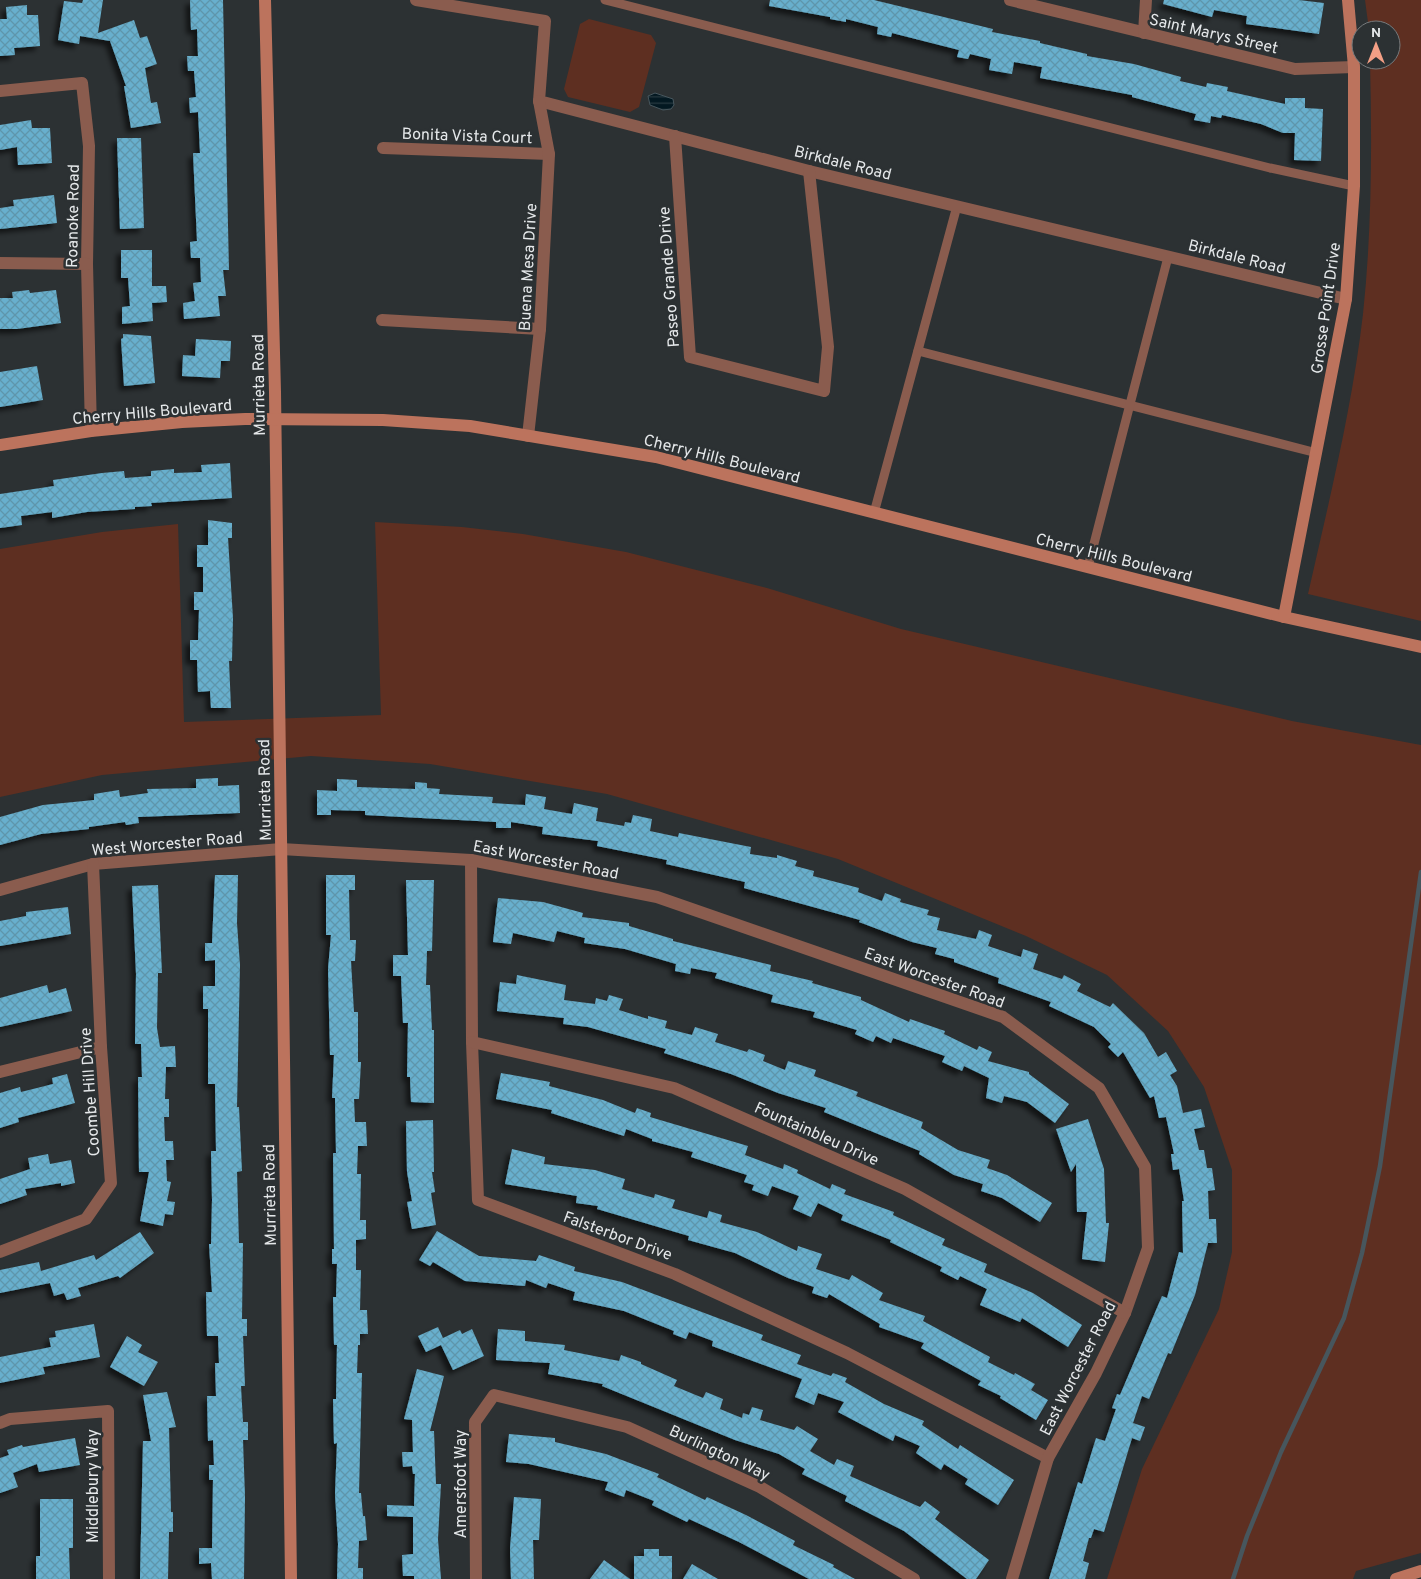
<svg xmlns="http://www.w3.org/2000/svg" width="1421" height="1579" viewBox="0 0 1421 1579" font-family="Overpass,sans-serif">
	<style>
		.green { fill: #5e2f21 }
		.water { fill: url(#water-rules); stroke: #47565d }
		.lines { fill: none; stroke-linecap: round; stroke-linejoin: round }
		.stream { stroke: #47565d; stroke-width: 4.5 }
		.building { fill: url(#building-cross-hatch); filter: url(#shadow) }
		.lane { stroke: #8a5c4e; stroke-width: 9 }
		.street { stroke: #8a5c4e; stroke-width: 12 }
		.secondary { stroke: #bc735d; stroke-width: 12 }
		.labels { text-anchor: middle; stroke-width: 5; stroke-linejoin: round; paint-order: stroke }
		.street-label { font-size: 16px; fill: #e5e8ea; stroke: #2c3133 }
	</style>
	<defs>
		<pattern id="water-rules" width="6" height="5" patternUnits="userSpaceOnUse" patternTransform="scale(1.25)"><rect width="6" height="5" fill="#031821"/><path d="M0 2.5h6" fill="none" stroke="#283a41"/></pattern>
		<pattern id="building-cross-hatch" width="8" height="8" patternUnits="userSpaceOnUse" patternTransform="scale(1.25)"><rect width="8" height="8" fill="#67afcd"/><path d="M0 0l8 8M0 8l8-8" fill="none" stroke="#5e95ab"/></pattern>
		<filter id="shadow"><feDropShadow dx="-4.5" dy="4.5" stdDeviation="2.5" flood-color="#0009"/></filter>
	</defs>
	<rect width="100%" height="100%" fill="#2c3133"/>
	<g class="green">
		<path d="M1365 0H1421V621L1308 594C1329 501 1352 409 1363 314 1372 229 1372 145 1370 60H1391V30H1369Z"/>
		<polygon points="589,19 651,35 656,43 639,107 630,112 568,97 564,89 580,24"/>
		<polygon points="375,522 462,527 523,534 626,552 767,588 901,629 1292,721 1421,745 1421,1553 1356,1571 1353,1579 1107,1579 1142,1469 1219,1309 1232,1252 1232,1170 1204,1087 1168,1031 1107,975 1026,936 838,859 607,794 430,764 311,756 102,775 0,797 0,549 102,532 178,524 184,722 381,715"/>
	</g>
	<polygon class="water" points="655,93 673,99 674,105 671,109 663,110 650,105 648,96"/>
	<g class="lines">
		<polyline class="stream" points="1233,1579 1247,1536 1281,1452 1344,1318 1362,1253 1380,1166 1421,872"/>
	</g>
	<g class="building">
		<polygon points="83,0 103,0 98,33 134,20 140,38 147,36 157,64 145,68 151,103 157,102 161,123 131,128 124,86 126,86 110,41 80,36 79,44 58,40 64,1 82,3"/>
		<polygon points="190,0 223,0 229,270 223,270 226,296 218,296 220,316 184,319 183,303 195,301 193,283 201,282 200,258 191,258 190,242 197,241 193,153 200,153 198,112 190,113 189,98 196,97 194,71 188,71 187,56 198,56 197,29 191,30"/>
		<polygon points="770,0 874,0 993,29 992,32 1040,41 1040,43 1087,54 1087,56 1134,64 1181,77 1180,81 1206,87 1207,83 1228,87 1227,91 1285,104 1285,98 1305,98 1305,108 1323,109 1321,161 1294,160 1295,133 1283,133 1261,124 1222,115 1221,118 1211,116 1210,123 1194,120 1196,114 1132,97 1132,95 1040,78 1042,67 1014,62 1012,74 989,70 991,59 970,54 968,59 957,57 959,50 892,33 891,37 877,34 878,27 846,19 846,22 830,19 830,17 769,6"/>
		<polygon points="1164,0 1299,0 1324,3 1319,34 1246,24 1247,16 1214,10 1212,17 1163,4"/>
		<polygon points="27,5 27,15 38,15 40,46 14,48 15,55 0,56 0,19 7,19 6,7"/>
		<polygon points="31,120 32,128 50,128 52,163 18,165 17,147 0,150 0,125"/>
		<polygon points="117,138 141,138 144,228 120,229"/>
		<polygon points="54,195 57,223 0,229 0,208 14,206 13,200"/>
		<polygon points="121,250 152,250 152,286 166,286 167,302 152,303 153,321 122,324 122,307 130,306 128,278 121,278"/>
		<polygon points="29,290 30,293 56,290 61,323 17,329 0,329 0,298 13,298 12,292"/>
		<polygon points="123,334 151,336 155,383 124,386 121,339 123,338"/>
		<polygon points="196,339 231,341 230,361 221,361 220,378 182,376 183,355 195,356"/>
		<polygon points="37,366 43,400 0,407 0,372"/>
		<polygon points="230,463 232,498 151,503 152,506 135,507 135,509 87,512 52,518 52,512 21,516 22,525 0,528 0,494 54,486 53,480 102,473 124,471 125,478 151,476 151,471 174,469 174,473 202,472 201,465"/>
		<polygon points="208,520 232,523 232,538 228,538 233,618 232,661 229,661 231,708 211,708 210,691 198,692 197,660 190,660 190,640 198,640 199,610 194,610 194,592 203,592 203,567 197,567 197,545 208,545"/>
		<polygon points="218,778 218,786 239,785 240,813 138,817 139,823 126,825 125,822 89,827 89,829 41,834 0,845 0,817 43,805 94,800 94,794 119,790 120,797 148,793 147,789 196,788 196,779"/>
		<polygon points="337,779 357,780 357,787 415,789 415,782 427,783 427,788 440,789 439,794 493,797 492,803 525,805 526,794 546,797 544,809 572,814 574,803 598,808 596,821 624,826 625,822 631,823 633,815 652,819 650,831 678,837 679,833 751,847 750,854 777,858 777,855 797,861 795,866 814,871 813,876 859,888 858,892 882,901 885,893 901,899 900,902 929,910 927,915 940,918 937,930 976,939 979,930 992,935 988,946 1021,957 1023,949 1038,954 1033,969 1062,979 1064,975 1081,984 1077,991 1110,1007 1113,1003 1144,1033 1158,1057 1166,1052 1177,1071 1170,1075 1177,1086 1183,1113 1201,1109 1205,1127 1194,1129 1199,1150 1204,1150 1207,1168 1212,1168 1215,1190 1208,1191 1209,1219 1216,1219 1217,1243 1208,1243 1195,1295 1171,1354 1168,1353 1149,1399 1142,1396 1133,1423 1145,1427 1140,1441 1132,1438 1104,1532 1094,1529 1091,1538 1089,1538 1083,1561 1089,1563 1085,1579 1049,1579 1078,1482 1082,1484 1096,1438 1105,1441 1116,1409 1112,1408 1117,1394 1120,1395 1162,1296 1167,1298 1179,1252 1183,1253 1182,1201 1184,1201 1179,1169 1173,1170 1171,1154 1174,1154 1166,1117 1159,1118 1154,1096 1150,1098 1123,1052 1118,1057 1108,1047 1111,1044 1094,1027 1049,1006 1051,1002 998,983 999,978 954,962 954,959 935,954 937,948 912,942 859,922 860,920 744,888 745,882 666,864 667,860 597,846 598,841 542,834 543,827 511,822 511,828 496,828 496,822 365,815 365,811 331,810 331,815 317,815 317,790 337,791"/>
		<polygon points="215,875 238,875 237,923 240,965 237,1107 239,1107 242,1171 237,1172 239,1243 243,1243 242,1319 247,1319 247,1336 243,1336 245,1386 241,1386 243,1422 248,1422 248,1440 243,1440 245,1496 244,1579 212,1579 211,1563 199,1564 199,1548 212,1548 213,1480 209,1480 209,1465 214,1465 213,1440 208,1441 207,1396 216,1396 215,1363 219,1363 218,1336 207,1336 206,1292 212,1292 209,1244 211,1244 212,1200 211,1151 216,1151 215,1084 208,1084 208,1009 203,1009 203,986 215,986 215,960 205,961 205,943 212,943"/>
		<polygon points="326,875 355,875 355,890 349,890 350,940 356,940 355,961 351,961 354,1012 358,1012 358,1062 361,1062 359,1099 354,1099 355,1122 366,1122 367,1146 358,1146 357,1174 361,1174 360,1220 366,1220 366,1239 356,1240 356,1270 361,1270 360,1310 367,1310 368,1334 360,1334 360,1345 358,1345 357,1373 362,1373 359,1493 361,1493 363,1516 365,1516 367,1540 359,1541 358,1568 363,1568 363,1579 337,1579 338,1544 335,1494 337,1443 334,1444 333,1399 336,1399 337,1345 334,1345 333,1297 336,1297 337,1264 332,1264 332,1249 334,1249 333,1153 336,1153 335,1098 332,1098 334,1055 330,1055 328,969 331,935 326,935"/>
		<polygon points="406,880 434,880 432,951 427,951 426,985 430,985 432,1030 434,1030 434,1103 411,1102 410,1077 407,1077 408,1023 403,1023 401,976 393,976 393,955 408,955"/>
		<polygon points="158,885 162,973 158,973 157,1028 160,1047 175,1046 176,1067 166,1067 165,1099 169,1099 169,1117 164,1117 165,1141 173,1141 174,1160 166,1160 167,1181 171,1182 167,1201 175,1202 173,1215 165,1214 163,1226 140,1221 149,1172 139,1172 138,1077 142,1077 141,1044 135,1044 136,974 132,886"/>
		<polygon points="498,898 543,902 583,913 582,917 629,923 629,926 673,939 673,941 771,965 770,971 813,981 812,983 861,997 861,1000 909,1022 910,1019 945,1031 944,1034 977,1050 979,1046 992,1052 988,1061 1029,1072 1029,1074 1069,1104 1055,1123 1027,1102 1004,1096 1002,1103 986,1098 989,1078 964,1066 962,1071 942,1062 945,1056 893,1038 891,1043 876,1036 873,1042 855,1034 857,1030 813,1017 815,1012 771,1002 773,995 715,978 717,973 691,968 690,974 675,971 676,964 625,949 584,943 585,938 557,931 554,942 513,933 511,944 493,942"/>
		<polygon points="68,907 71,934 0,946 0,921 26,916 26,912"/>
		<polygon points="517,975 566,985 564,1000 595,1004 596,998 607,1001 609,995 623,999 619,1010 648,1019 648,1016 667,1021 665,1028 692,1035 695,1027 718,1034 715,1042 747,1052 749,1049 765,1055 763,1061 785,1070 788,1061 816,1070 814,1076 858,1092 856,1096 923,1122 921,1128 958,1150 990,1160 987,1168 1007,1175 1052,1203 1040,1222 1002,1198 981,1191 983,1184 954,1175 919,1154 920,1151 824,1112 826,1108 778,1093 731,1074 664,1053 666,1049 588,1027 563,1024 564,1018 497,1011 500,982 516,984"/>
		<polygon points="47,985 49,993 66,988 72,1011 0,1027 0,998"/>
		<polygon points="501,1073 550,1082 549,1086 603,1100 635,1113 637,1108 651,1113 650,1117 748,1146 745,1155 783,1169 784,1164 798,1170 797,1173 830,1189 832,1184 846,1190 844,1194 894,1212 893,1215 945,1239 942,1245 987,1264 984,1272 1033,1293 1082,1325 1068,1347 1022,1318 1020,1322 980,1305 987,1289 960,1276 958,1280 940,1271 942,1267 890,1242 891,1240 841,1220 843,1215 818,1203 811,1217 793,1209 799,1196 772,1186 768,1196 752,1190 754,1185 744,1182 747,1175 691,1157 693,1152 652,1141 652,1139 626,1129 624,1136 551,1113 552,1110 496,1099"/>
		<polygon points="67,1074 75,1103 18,1118 19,1122 0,1128 0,1093 20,1087 21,1092 53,1084 52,1078"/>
		<polygon points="1088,1119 1104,1169 1106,1223 1109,1223 1105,1262 1082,1259 1087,1212 1077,1212 1076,1164 1071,1172 1056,1129"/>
		<polygon points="433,1120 434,1172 432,1172 435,1192 431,1193 436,1225 412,1229 407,1202 412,1201 407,1172 406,1121"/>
		<polygon points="512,1149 545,1157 544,1164 595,1170 625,1179 622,1189 654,1198 655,1194 675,1200 672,1208 707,1218 709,1211 722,1215 720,1222 757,1232 797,1251 798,1246 822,1254 816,1269 849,1280 852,1275 883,1293 879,1300 925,1316 923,1321 990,1357 988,1362 1014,1375 1015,1373 1035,1384 1031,1390 1048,1400 1036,1420 1000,1398 1001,1396 978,1385 981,1381 921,1348 924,1343 879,1327 880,1324 829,1294 827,1298 812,1293 814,1287 788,1278 735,1253 688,1240 689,1236 597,1209 598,1206 576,1203 577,1196 505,1184"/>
		<polygon points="48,1154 50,1164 71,1160 75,1183 61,1186 61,1183 25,1189 27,1195 0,1204 0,1179 30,1169 28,1158"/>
		<polygon points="437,1231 479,1256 536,1261 539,1255 575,1267 574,1271 622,1282 763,1335 761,1340 801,1355 797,1364 831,1376 833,1373 847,1378 845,1382 884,1404 924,1421 922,1425 958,1449 960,1445 1014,1480 998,1505 965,1484 968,1479 944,1464 941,1470 916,1453 920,1446 895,1435 893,1441 838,1412 844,1402 818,1393 814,1405 795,1397 802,1379 712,1346 713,1341 689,1332 686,1339 673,1334 674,1331 624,1311 573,1300 575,1292 548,1283 546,1288 526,1280 525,1286 465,1281 433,1262 430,1266 419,1260"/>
		<polygon points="140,1232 154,1253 120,1278 118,1276 78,1288 81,1296 67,1300 64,1293 54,1296 50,1283 0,1293 0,1270 39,1262 41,1271 94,1255 96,1260"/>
		<polygon points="94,1324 100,1357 43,1367 45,1374 0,1383 0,1357 51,1347 49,1338 56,1337 55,1331"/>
		<polygon points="438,1327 443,1338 460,1330 462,1334 472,1329 484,1356 453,1370 441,1345 426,1352 418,1336"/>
		<polygon points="498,1329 525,1331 525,1341 565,1345 564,1350 619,1361 621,1355 641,1362 641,1364 677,1380 674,1386 703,1398 706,1392 723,1399 720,1409 742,1418 743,1413 749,1415 752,1407 763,1410 760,1420 794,1430 797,1426 818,1439 810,1451 834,1465 837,1459 854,1466 850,1476 920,1507 925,1501 940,1512 935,1519 989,1560 976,1579 967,1579 904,1531 845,1501 847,1496 802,1474 805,1469 779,1454 735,1440 602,1386 603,1384 548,1374 550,1363 496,1360"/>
		<polygon points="127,1336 142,1345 138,1352 158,1362 144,1386 110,1367"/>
		<polygon points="417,1369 444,1376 430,1431 434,1431 436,1484 441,1484 438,1539 441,1579 414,1579 414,1576 403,1576 402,1555 413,1554 413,1517 387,1516 387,1505 414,1506 415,1474 413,1474 412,1466 403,1467 402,1452 413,1452 412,1420 404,1419"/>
		<polygon points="167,1392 176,1427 169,1428 171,1512 173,1512 173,1532 169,1532 168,1579 140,1579 143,1441 151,1441 143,1395"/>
		<polygon points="509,1434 555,1438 555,1442 606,1454 659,1474 657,1477 705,1500 707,1497 746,1515 795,1541 793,1545 834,1565 833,1567 855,1579 809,1579 739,1542 689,1519 687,1522 652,1505 654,1501 626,1490 624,1497 605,1490 608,1482 529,1464 506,1462"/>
		<polygon points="75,1438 80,1465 39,1472 37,1464 13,1473 18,1487 0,1493 0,1458 9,1455 7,1450 22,1445 23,1447"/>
		<polygon points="514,1497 541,1499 539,1540 533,1540 534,1579 511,1579 510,1549"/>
		<polygon points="40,1499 73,1499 73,1548 69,1548 70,1579 36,1579 36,1556 40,1556"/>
		<polygon points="644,1549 659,1549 659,1556 672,1556 672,1579 634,1579 634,1556 644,1556"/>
		<polygon points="604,1560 630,1579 590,1579"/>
		<polygon points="692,1564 718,1579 683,1579"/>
	</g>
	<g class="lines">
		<g class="lane">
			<polyline points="605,0 1270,168 1354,186"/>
			<polyline points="918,351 1317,453"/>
			<polyline points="874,513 957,206"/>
			<polyline points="1088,567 1168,257"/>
		</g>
		<g class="street">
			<polyline points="416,0 545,21 539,101 809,171 1346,299"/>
			<polyline points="1010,0 1295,69 1354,67"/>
			<polyline points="1144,33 1146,0"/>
			<polyline points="0,91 82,83 89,146 87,264 91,431"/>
			<polyline points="675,136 690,357 824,391 828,347 809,171"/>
			<polyline points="383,148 549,154"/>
			<polyline points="0,263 87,264"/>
			<polyline points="382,320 540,329"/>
			<polyline points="528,436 540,329 549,154 539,101"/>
			<polyline points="471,860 472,1042 478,1200 675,1274 847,1353 1048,1458"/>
			<polyline points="0,890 93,864 281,849 471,860 657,897 1003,1017 1099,1088 1145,1167 1148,1248 1125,1313 1096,1373 1048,1458 1012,1579"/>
			<polyline points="472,1042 674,1088 905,1189 1125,1313"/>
			<polyline points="0,1072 101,1047"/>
			<polyline points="0,1252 86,1219 111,1183 101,1047 93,864"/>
			<polyline points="0,1423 10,1419 108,1411 109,1579"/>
			<polyline points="476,1579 475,1422 494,1395 627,1427 760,1487 914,1579"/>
		</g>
		<g class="secondary">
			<polyline points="265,0 275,392 291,1579"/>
			<polyline points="0,445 91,431 182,422 245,419 383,420 470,426 656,457 1284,617 1421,647"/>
			<polyline points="1284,617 1346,299 1354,186 1354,67 1348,0"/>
			<polyline points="1396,1579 1421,1571"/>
		</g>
	</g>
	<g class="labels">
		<g class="street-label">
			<text transform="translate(1214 33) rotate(13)" y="6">Saint Marys Street</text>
			<text transform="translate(467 135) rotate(2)" y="6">Bonita Vista Court</text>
			<text transform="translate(843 162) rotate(14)" y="6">Birkdale Road</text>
			<text transform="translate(72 216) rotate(-89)" y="6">Roanoke Road</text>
			<text transform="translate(1237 256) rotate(14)" y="6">Birkdale Road</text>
			<text transform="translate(527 267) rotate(-87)" y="6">Buena Mesa Drive</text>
			<text transform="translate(668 277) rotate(-94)" y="6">Paseo Grande Drive</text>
			<text transform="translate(1325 308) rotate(-82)" y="6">Grosse Point Drive</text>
			<text transform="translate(258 385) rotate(-91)" y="6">Murrieta Road</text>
			<text transform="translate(152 411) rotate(-5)" y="6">Cherry Hills Boulevard</text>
			<text transform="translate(722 458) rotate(14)" y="6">Cherry Hills Boulevard</text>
			<text transform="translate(1114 557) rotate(14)" y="6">Cherry Hills Boulevard</text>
			<text transform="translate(264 790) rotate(-91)" y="6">Murrieta Road</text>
			<text transform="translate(167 843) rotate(-5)" y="6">West Worcester Road</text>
			<text transform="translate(546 859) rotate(11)" y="6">East Worcester Road</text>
			<text transform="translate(935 977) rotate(20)" y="6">East Worcester Road</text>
			<text transform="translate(89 1092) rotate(-94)" y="6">Coombe Hill Drive</text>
			<text transform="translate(817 1133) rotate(24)" y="6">Fountainbleu Drive</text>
			<text transform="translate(269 1195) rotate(-91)" y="6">Murrieta Road</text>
			<text transform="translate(618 1235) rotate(20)" y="6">Falsterbor Drive</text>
			<text transform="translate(1077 1368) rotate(-63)" y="6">East Worcester Road</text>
			<text transform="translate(720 1452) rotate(25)" y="6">Burlington Way</text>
			<text transform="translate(460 1484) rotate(-90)" y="6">Amersfoot Way</text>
			<text transform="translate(92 1486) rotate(-90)" y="6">Middlebury Way</text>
		</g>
	</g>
	<g transform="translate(1376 45)"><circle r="24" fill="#2c3133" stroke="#767a7c"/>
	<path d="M0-4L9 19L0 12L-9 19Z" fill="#f39f85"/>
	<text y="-8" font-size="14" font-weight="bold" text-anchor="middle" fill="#e5e8ea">N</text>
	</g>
</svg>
